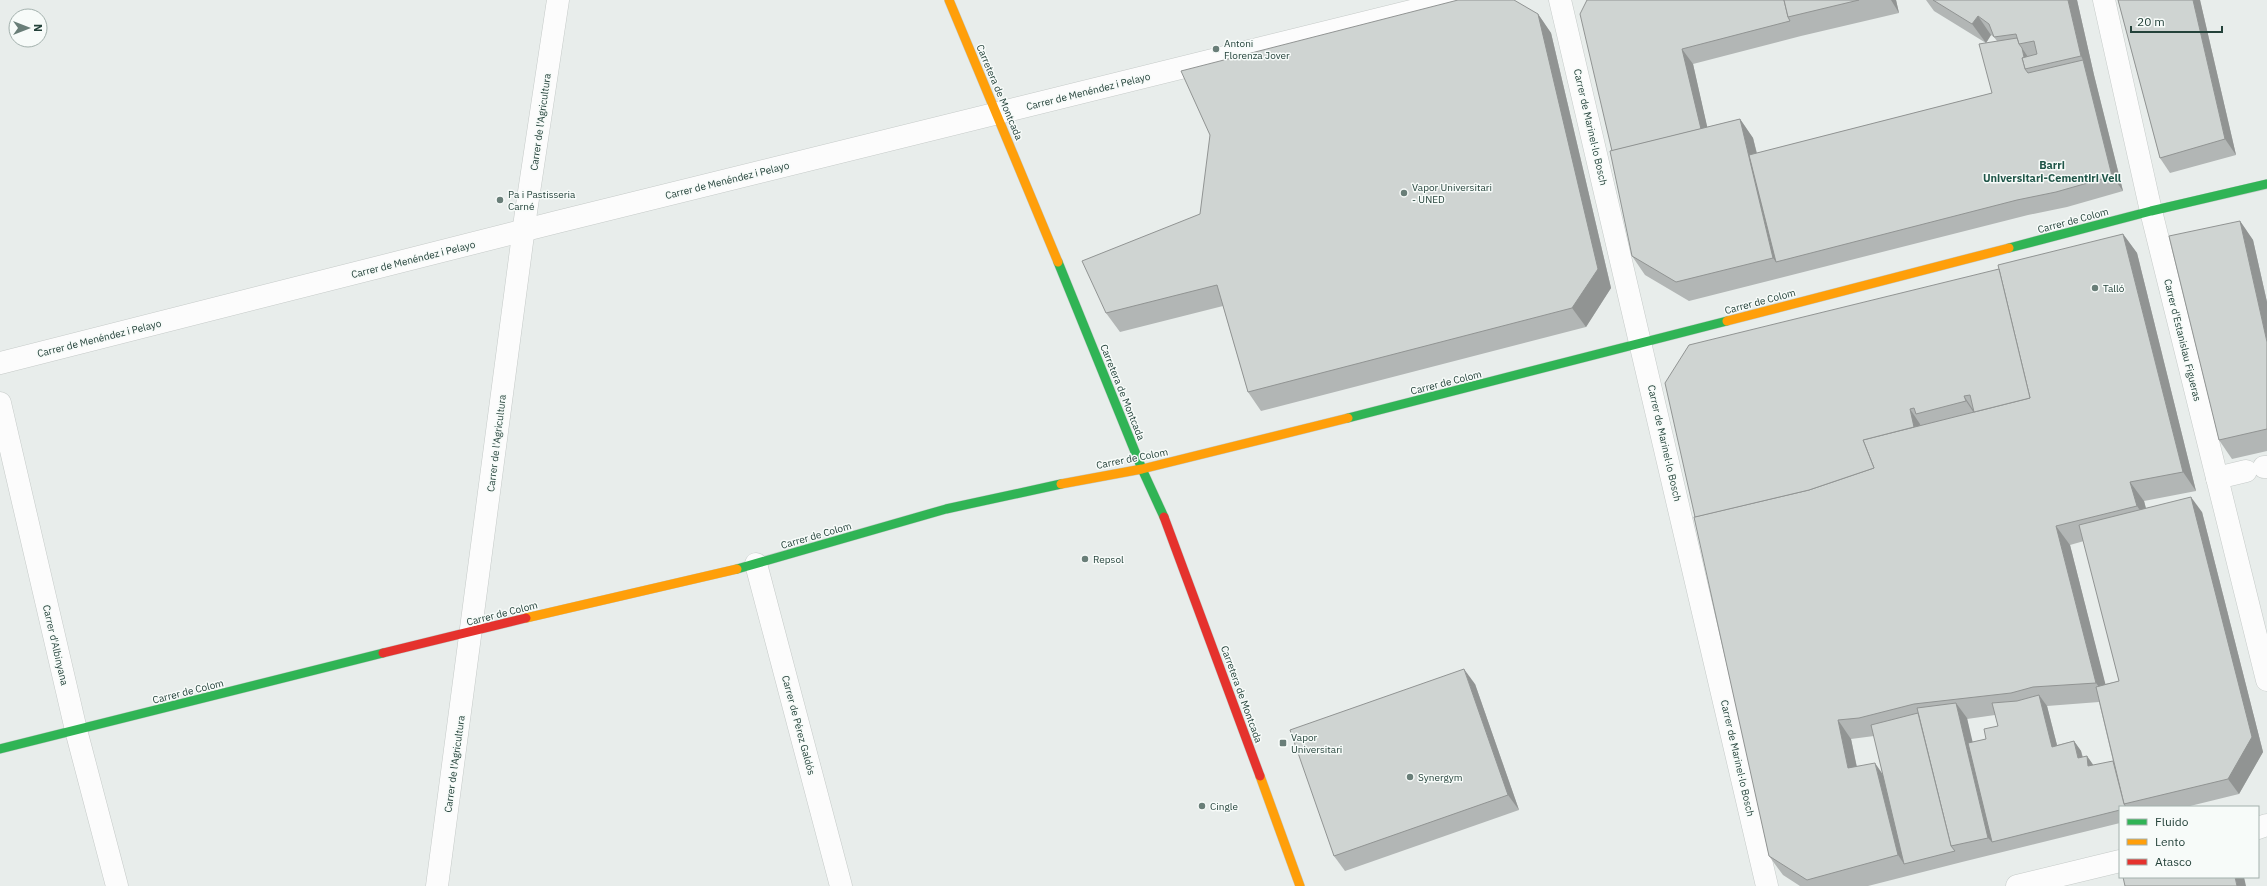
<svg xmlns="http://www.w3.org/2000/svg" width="2267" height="886" viewBox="0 0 2267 886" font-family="'IBM Plex Sans',sans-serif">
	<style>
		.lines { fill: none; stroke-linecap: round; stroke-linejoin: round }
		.street-casing { stroke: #c5cac8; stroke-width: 23 }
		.fast-casing { stroke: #c3cbc8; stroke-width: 10 }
		.slow-casing { stroke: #c3cbc8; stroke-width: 10 }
		.jam-casing { stroke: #c3cbc8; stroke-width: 10 }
		.street { stroke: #fcfcfc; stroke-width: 22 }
		.fast { stroke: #30b455; stroke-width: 9 }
		.slow { stroke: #ff9f0a; stroke-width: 9 }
		.jam { stroke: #e5322d; stroke-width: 9 }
		.wall { fill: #b2b6b5; fill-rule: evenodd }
		.shaded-wall { fill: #919493 }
		.building { fill: #cfd4d2; stroke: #919493 }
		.poi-dot { fill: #697e78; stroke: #f7fbf9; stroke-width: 1.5 }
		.labels { text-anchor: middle; stroke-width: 3; stroke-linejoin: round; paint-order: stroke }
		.poi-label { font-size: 10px; fill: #24423a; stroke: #f7fbf9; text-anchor: start }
		.street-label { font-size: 10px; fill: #24423a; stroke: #f7fbf9 }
		.neighbourhood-label { font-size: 11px; font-weight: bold; fill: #1f5548; stroke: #f7fbf9 }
	</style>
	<rect width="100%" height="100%" fill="#e8edeb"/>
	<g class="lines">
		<defs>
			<g id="street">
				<polyline points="1560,0 1767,886"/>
				<polyline points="2104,0 2151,211 2267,680"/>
				<polyline points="0,363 557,222 1456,0"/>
				<polyline points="0,403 76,730 117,886"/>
				<polyline points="2264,467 2267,467"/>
				<polyline points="2217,478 2246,471"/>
				<polyline points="756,564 841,886"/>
				<polyline points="2258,828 2267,825"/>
				<polyline points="437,886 526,212 558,0"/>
				<polyline points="2017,886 2120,861"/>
			</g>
			<g id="fast">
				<polyline points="2009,248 2151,211 2267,184"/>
				<polyline points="1058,262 1142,469 1164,517"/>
				<polyline points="1348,418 1727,321"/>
				<polyline points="737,569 946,509 1061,484"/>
				<polyline points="0,749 383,653"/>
			</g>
			<g id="slow">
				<polyline points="949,0 1058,262"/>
				<polyline points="1727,321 2009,248"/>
				<polyline points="1061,484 1142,469 1348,418"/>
				<polyline points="526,618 737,569"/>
				<polyline points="1260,776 1300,886"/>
			</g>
			<g id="jam">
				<polyline points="1164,517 1260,776"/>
				<polyline points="383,653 526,618"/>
			</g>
		</defs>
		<use href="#street" class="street-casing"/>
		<use href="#fast" class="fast-casing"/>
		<use href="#slow" class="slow-casing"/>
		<use href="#jam" class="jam-casing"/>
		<use href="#street" class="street"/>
		<use href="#fast" class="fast"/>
		<use href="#slow" class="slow"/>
		<use href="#jam" class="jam"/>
	</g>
	<g class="wall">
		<polygon points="1587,0 1896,0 1899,13 1801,36 1693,64 1707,127 1740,119 1753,138 1757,153 1992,93 1997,41 1994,37 1991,35 1986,43 1934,11 1926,0 2077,0 2094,75 2123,191 2067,207 2028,215 1689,301 1645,275 1632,256 1612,151"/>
		<polygon points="2118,0 2200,0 2236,155 2170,173 2160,158"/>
		<polygon points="1538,14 1551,33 1611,288 1586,327 1261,411 1248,392 1223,306 1120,332 1106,313"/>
		<polygon points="2240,221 2253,240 2267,302 2267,451 2232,459 2219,440"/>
		<path d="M2123 234 2137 253 2196 491 2144 501 2146 508 2202 512 2263 752 2239 794 2186 807H2120V823L1962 862 1868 886H1800L1783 875 1769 856 1695 517 1999 269ZM2084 541 2119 681 2105 684 2070 545ZM2099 702 2113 761 2093 765 2087 756 2083 757 2081 751 2074 741 2057 745 2047 706ZM1995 715 1998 726 1986 739 1972 742 1967 719ZM1874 736 1883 775 1857 767 1851 739Z"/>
		<polygon points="1475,684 1519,810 1345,871 1334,856"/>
	</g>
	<g class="shaded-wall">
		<polygon points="1891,0 1896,0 1899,13"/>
		<polygon points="2068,0 2077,0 2094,75 2123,191 2112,176 2083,60 2081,56"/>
		<polygon points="2193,0 2200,0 2236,155 2225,139"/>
		<polygon points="1538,14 1551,33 1611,288 1586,327 1572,308"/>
		<polygon points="1978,16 1991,35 1986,43 1972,24"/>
		<polygon points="2022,48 2032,63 2027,68"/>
		<polygon points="1682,49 1693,64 1712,148 1701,133"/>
		<polygon points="1740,119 1753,138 1782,260 1776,262 1773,258"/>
		<polygon points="2240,221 2253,240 2267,302 2267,342"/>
		<polygon points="2123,234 2137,253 2196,491 2183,472"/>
		<polygon points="1964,396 1974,411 1976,416 1966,401"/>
		<polygon points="1910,409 1920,424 1926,447 1915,432"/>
		<polygon points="2130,482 2144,501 2150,525 2137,506"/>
		<polygon points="2191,497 2202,512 2263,752 2239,794 2228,779"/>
		<polygon points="2056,526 2070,545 2110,702 2096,683"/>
		<polygon points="1464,669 1475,684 1519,810 1508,795"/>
		<polygon points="2039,695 2047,706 2060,757 2052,747"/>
		<polygon points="1956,703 1967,718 1996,841 1992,842 1988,838"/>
		<polygon points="1838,720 1851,739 1861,788 1848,768"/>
		<polygon points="2074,741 2081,751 2085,768 2078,758"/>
		<polygon points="2087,756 2094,766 2088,766"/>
		<polygon points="1875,763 1888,782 1904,864 1898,855"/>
		<polygon points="2235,877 2244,877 2246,886 2237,886"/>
	</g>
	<g class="building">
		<polygon points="1458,0 1514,0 1538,14 1598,269 1572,308 1248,392 1217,285 1106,313 1082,261 1200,214 1210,135 1181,71"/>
		<polygon points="1587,0 1784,0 1788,17 1790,21 1682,49 1701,129 1612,151 1580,14"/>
		<polygon points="1784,0 1859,0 1788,17"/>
		<polygon points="1933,0 2068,0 2081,56 2025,69 2022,58 2037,54 2034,41 2019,44 2016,34 1994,37 1989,24 1978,16 1972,24"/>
		<polygon points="2118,0 2193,0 2225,139 2160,158"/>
		<polygon points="2017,38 2019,44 2022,48 2024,57 2022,58 2025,69 2028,73 2083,60 2112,176 2056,192 2017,200 1776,262 1749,155 1992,93 1979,44"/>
		<polygon points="1740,119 1773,258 1676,282 1632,256 1610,151"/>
		<polygon points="2240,221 2267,342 2267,429 2219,440 2169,236"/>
		<polygon points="2123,234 2183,472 2130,482 2137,506 2056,526 2096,683 2033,687 2011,693 1914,704 1859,718 1838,720 1848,768 1875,763 1898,855 1807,880 1769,856 1694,517 1809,490 1874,468 1863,440 2030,398 1998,265"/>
		<polygon points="1999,269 2030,398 1974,412 1970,395 1964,396 1966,401 1916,414 1914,408 1910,409 1914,427 1863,440 1874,468 1809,490 1695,517 1665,383 1689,345"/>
		<polygon points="2191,497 2252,737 2228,779 2124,804 2096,687 2119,681 2079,525"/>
		<polygon points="1464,669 1508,795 1334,856 1290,730"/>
		<polygon points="2039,695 2052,747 2074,741 2078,758 2087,756 2088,766 2113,761 2124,804 2126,807 2120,807 2120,810 1992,842 1968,743 1986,739 1984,729 1998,726 1992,703 2017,701"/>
		<polygon points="1956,703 1988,838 1951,846 1917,708"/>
		<polygon points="1918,713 1951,846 1955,851 1904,864 1871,725"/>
		<polygon points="2123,877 2235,877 2237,886 2125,886"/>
	</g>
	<g class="poi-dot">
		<circle cx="1216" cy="49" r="4"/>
		<circle cx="1404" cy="193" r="4"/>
		<circle cx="500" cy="200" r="4"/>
		<circle cx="2095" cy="288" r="4"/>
		<circle cx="1085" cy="559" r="4"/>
		<rect x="1279" y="739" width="8" height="8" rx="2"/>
		<circle cx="1410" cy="777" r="4"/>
		<circle cx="1202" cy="806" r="4"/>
	</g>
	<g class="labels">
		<g class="poi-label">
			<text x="1224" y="47">Antoni<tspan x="1224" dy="12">Florenza Jover</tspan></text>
			<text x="1412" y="191">Vapor Universitari<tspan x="1412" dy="12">- UNED</tspan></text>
			<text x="508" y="198">Pa i Pastisseria<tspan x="508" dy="12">Carné</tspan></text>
			<text x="2103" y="292">Talló</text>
			<text x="1093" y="563">Repsol</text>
			<text x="1291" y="741">Vapor<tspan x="1291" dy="12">Universitari</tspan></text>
			<text x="1418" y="781">Synergym</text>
			<text x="1210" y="810">Cingle</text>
		</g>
		<g class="street-label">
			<text transform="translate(1088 91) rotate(-14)" y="4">Carrer de Menéndez i Pelayo</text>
			<text transform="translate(1000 92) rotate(67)" y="4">Carretera de Montcada</text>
			<text transform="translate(540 122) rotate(-82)" y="4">Carrer de l'Agricultura</text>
			<text transform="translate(1591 127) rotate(77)" y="4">Carrer de Marinel·lo Bosch</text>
			<text transform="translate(727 180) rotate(-14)" y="4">Carrer de Menéndez i Pelayo</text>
			<text transform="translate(2073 220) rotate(-15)" y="4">Carrer de Colom</text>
			<text transform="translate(413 259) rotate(-14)" y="4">Carrer de Menéndez i Pelayo</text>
			<text transform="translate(1760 301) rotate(-15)" y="4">Carrer de Colom</text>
			<text transform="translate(99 338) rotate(-14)" y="4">Carrer de Menéndez i Pelayo</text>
			<text transform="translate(2183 340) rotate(76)" y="4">Carrer d'Estanislau Figueras</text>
			<text transform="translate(1446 382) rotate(-14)" y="4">Carrer de Colom</text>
			<text transform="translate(1123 392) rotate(68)" y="4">Carretera de Montcada</text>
			<text transform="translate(496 443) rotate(-83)" y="4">Carrer de l'Agricultura</text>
			<text transform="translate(1665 443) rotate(77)" y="4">Carrer de Marinel·lo Bosch</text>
			<text transform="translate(1132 458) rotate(-11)" y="4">Carrer de Colom</text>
			<text transform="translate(816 535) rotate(-16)" y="4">Carrer de Colom</text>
			<text transform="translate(502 613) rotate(-14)" y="4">Carrer de Colom</text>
			<text transform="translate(56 645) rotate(77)" y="4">Carrer d'Albinyana</text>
			<text transform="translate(188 691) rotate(-14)" y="4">Carrer de Colom</text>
			<text transform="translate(1242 694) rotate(70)" y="4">Carretera de Montcada</text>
			<text transform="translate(799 725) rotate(75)" y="4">Carrer de Pérez Galdós</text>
			<text transform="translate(1738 758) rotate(77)" y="4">Carrer de Marinel·lo Bosch</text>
			<text transform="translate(454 764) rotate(-82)" y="4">Carrer de l'Agricultura</text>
		</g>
		<g class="neighbourhood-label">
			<text x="2052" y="169">Barri<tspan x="2052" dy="13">Universitari-Cementiri Vell</tspan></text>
		</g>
	</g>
	<rect x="2119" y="806" width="140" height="72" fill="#f7fbf9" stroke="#a3b1ad"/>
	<rect x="2127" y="819" width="20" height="6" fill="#30b455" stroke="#a3b1ad"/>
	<text x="2155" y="826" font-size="12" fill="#24423a">Fluido</text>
	<rect x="2127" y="839" width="20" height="6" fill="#ff9f0a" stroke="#a3b1ad"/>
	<text x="2155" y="846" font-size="12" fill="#24423a">Lento</text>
	<rect x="2127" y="859" width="20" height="6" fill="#e5322d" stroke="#a3b1ad"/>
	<text x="2155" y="866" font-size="12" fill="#24423a">Atasco</text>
	<g transform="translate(28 28) rotate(90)"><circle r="19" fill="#f7fbf9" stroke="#a3b1ad"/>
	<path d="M0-3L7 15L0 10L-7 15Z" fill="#697e78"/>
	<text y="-6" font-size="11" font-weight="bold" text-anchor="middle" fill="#24423a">N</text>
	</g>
	<path d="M2131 26v6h91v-6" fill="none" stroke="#24423a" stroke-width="2"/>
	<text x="2137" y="26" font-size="12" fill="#24423a" stroke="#f7fbf9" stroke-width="3" paint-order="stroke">20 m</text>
</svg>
